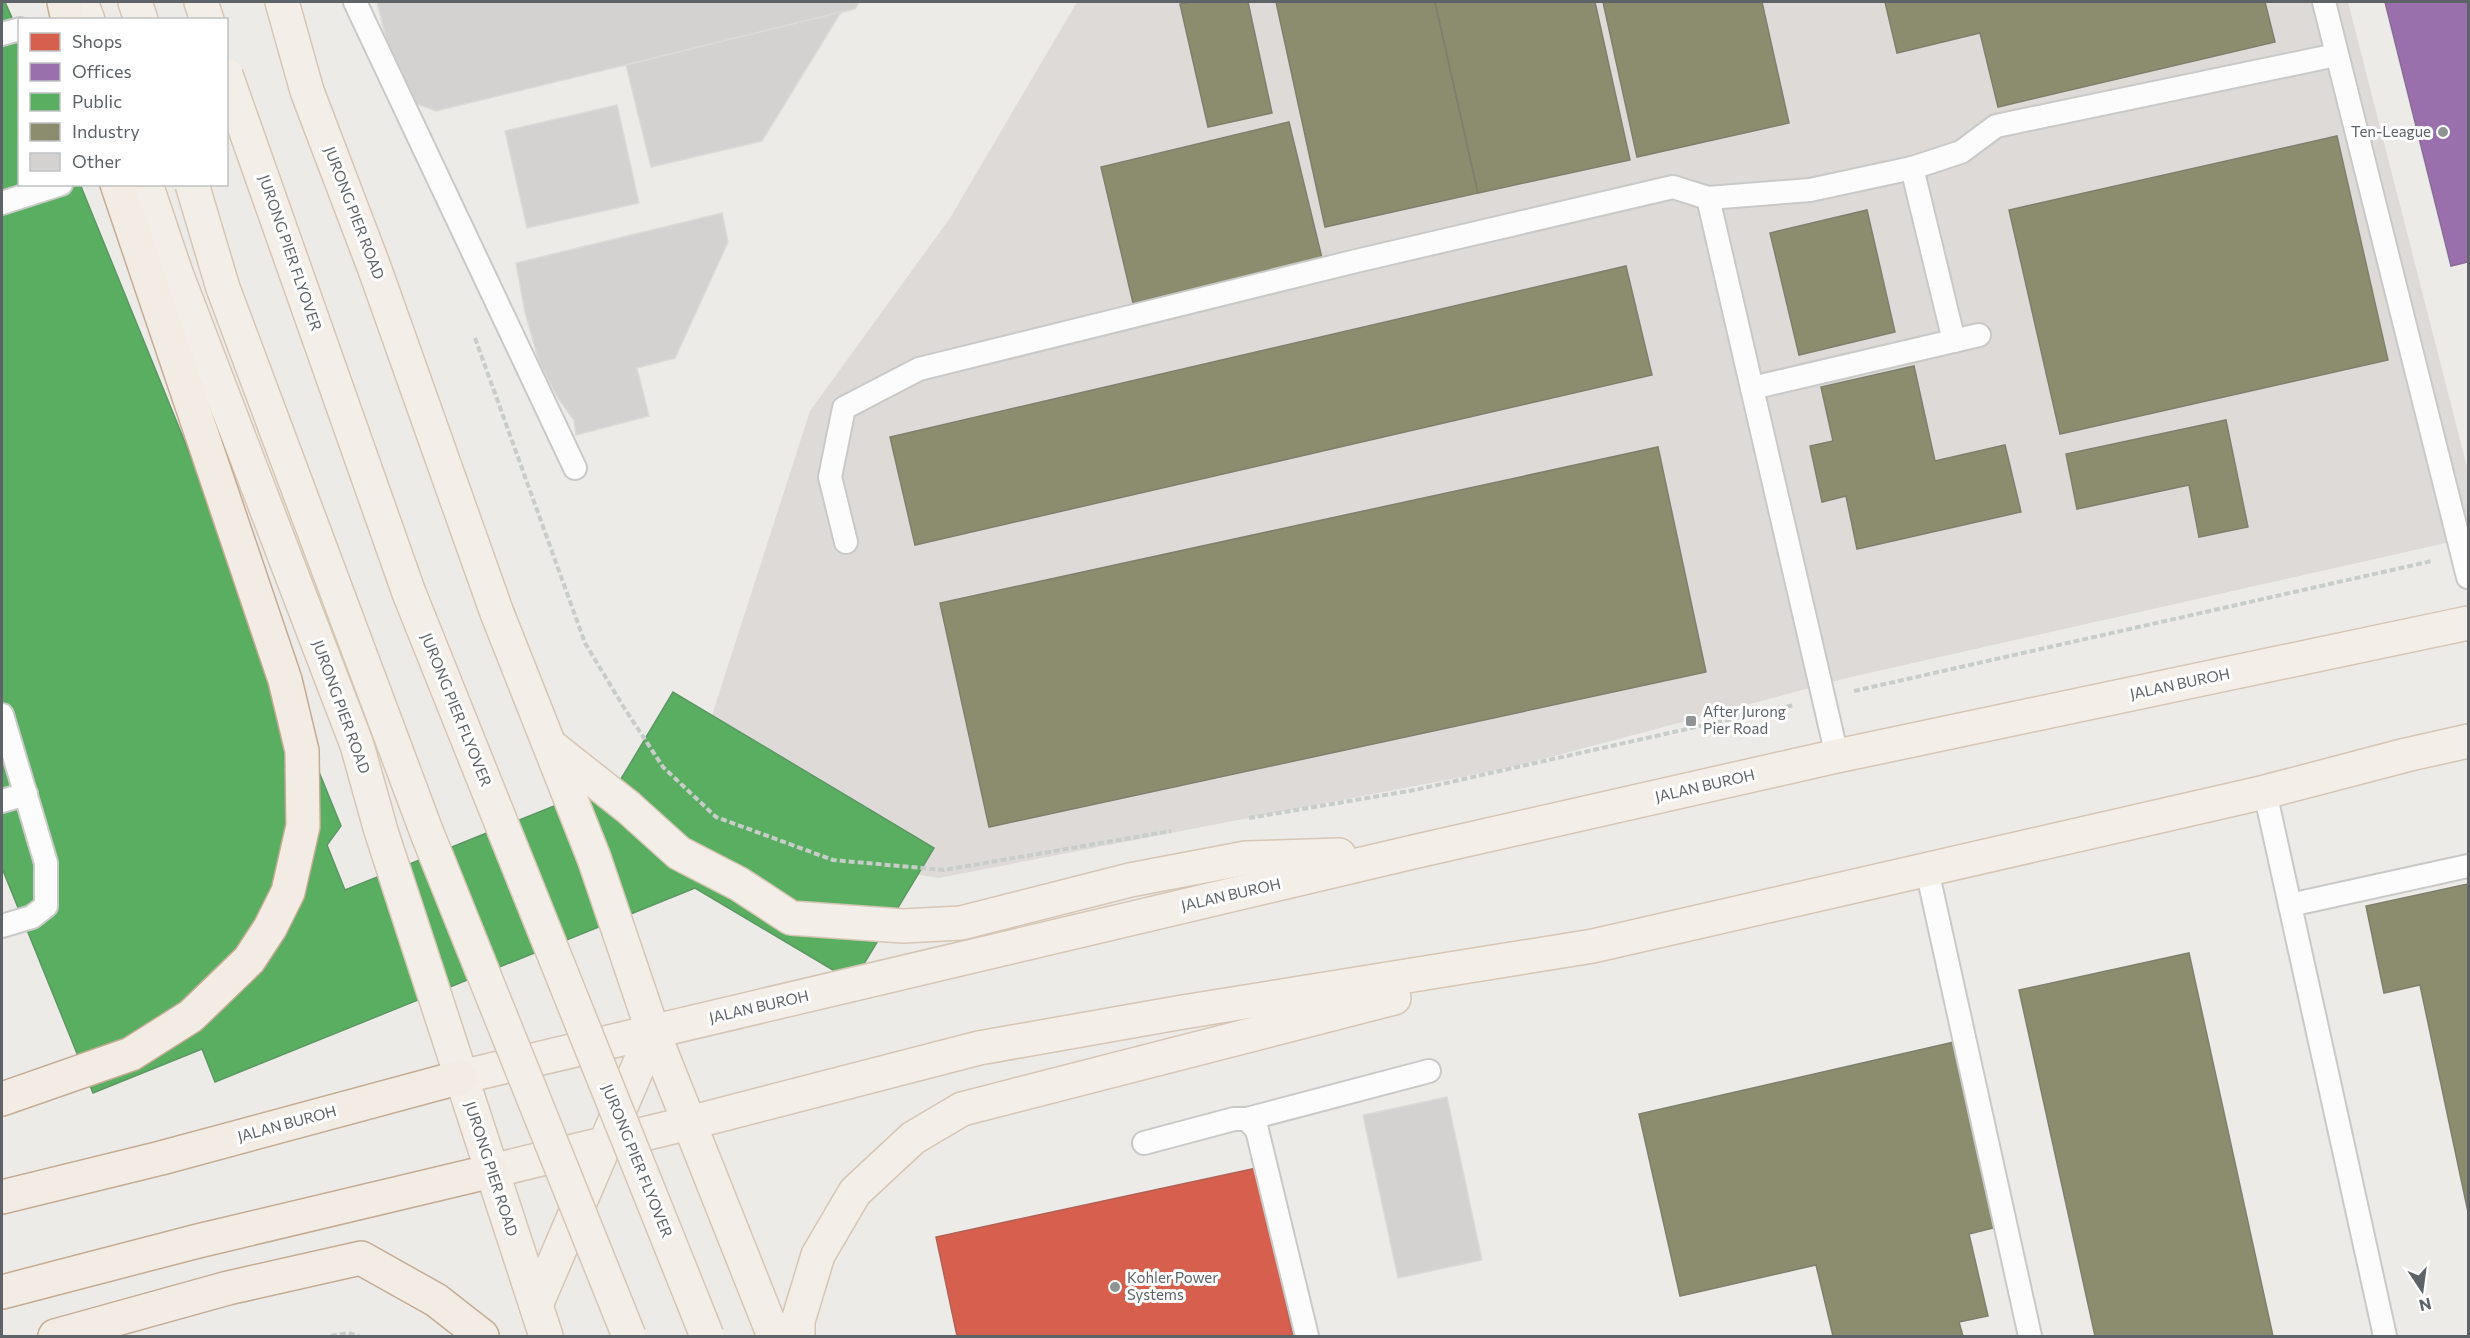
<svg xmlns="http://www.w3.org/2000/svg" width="2470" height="1338" viewBox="0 0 2470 1338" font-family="Commissioner,sans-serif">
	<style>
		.industrial { fill: #dddad8 }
		.shops { fill: #d6604d; stroke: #b26154; stroke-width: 1.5 }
		.offices { fill: #9970ab; stroke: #876c96; stroke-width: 1.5 }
		.public { fill: #5aae61; stroke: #5b9862; stroke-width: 1.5 }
		.industry { fill: #8c8c6e; stroke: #7e806c; stroke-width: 1.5 }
		.building { fill: #d4d2d1; stroke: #dcdad7; stroke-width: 1.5 }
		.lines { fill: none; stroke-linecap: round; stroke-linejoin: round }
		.service-casing { stroke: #c9c9c8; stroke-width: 26 }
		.primary-casing { stroke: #d6c6b5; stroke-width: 36 }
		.trunk-casing { stroke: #c5ac94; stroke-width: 36 }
		.path { stroke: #c8cdc9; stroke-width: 4; stroke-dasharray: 6 3; stroke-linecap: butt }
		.service { stroke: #fcfcfc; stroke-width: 22 }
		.primary { stroke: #f3eee8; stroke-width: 33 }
		.trunk { stroke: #f2ece4; stroke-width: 33 }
		.primary-bridge-casing { stroke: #d6c6b5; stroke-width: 36; stroke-linecap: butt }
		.primary-bridge { stroke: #f3eee8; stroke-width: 33 }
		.poi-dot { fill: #8f9394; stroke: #fff; stroke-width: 2 }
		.labels { text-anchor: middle; stroke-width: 6; stroke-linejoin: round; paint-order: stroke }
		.poi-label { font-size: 15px; fill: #5d6366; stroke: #fff; text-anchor: start }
		.street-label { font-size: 15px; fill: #5d6366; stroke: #fff }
	</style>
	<rect width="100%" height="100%" fill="#edebe8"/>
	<polygon class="industrial" points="1077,2 2348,2 2468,471 2468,538 1851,677 1513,767 939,878 814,858 695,768 810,411 950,218"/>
	<polygon class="shops" points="1257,1168 1293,1336 957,1336 936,1237"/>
	<polygon class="offices" points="2385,2 2468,2 2468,262 2451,266"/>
	<polygon class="public" points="2,2 5,2 20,36 20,184 80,184 341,826 327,845 345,890 621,779 673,692 934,848 853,982 695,888 215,1082 202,1049 93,1093 2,868"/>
	<g class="industry">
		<polygon points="1192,2 1248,2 1272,113 1208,127 1180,4"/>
		<polygon points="1276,2 1435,2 1478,193 1325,227"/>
		<polygon points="1435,2 1595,2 1630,160 1478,193"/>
		<polygon points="1603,2 1762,2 1789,123 1637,157"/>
		<polygon points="1885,2 2265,2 2275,42 1998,107 1980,33 1897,53"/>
		<polygon points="1289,122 1322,258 1133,303 1101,167"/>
		<polygon points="2337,136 2388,360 2060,434 2009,210"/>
		<polygon points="1867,210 1895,332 1799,355 1770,233"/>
		<polygon points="1626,266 1652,375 915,545 890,437"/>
		<polygon points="1914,366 1935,461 2005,445 2021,512 1857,549 1846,496 1822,502 1810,446 1833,441 1821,387"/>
		<polygon points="2226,420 2248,527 2199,537 2189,485 2077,509 2066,454"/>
		<polygon points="1658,447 1706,672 989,827 940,603"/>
		<polygon points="2468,884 2468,1212 2420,985 2384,993 2366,906"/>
		<polygon points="2189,953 2273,1336 2095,1336 2019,990"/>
		<polygon points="1963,1040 2005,1225 1969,1234 1988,1316 1959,1322 1963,1336 1833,1336 1816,1265 1680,1296 1639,1114"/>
	</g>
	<g class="building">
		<polygon points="377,2 859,2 855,9 436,111 401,98"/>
		<polygon points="841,12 762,141 651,167 626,65"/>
		<polygon points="617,105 639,203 527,228 505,131"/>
		<polygon points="722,213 728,242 675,358 637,368 649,416 576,435 574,420 558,398 539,362 525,312 516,263"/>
		<polygon points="1447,1097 1482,1260 1398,1278 1363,1115"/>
	</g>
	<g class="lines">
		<defs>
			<g id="service">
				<polyline points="355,2 575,468"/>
				<polyline points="2324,2 2468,577"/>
				<polyline points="2,34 20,29"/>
				<polyline points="1912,168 1954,341"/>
				<polyline points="1708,198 1837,756"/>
				<polyline points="2,203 61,184"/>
				<polyline points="1752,388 1979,335"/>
				<polyline points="846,542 830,477 844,408 919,369 1352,262 1673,187 1708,198 1810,190 1912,168 1961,152 1996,126 2336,55"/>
				<polyline points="2,715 46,863 46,906 32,917 2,926"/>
				<polyline points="2265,792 2385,1336"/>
				<polyline points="2,801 26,794"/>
				<polyline points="1927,870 2030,1336"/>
				<polyline points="2290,905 2468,866"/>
				<polyline points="1247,1119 1429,1071"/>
				<polyline points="1144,1143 1234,1119 1247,1119 1257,1130 1307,1336"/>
			</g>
			<g id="primary">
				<polyline points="81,2 88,20"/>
				<polyline points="135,2 141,20"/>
				<polyline points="201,2 207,20"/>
				<polyline points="282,2 307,91 374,267 497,613 594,858 653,1032 774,1336"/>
				<polyline points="146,184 176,273 357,745 381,831 546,1336"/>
				<polyline points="552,747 628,807 679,853 739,884 791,918 903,926 961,923 1130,880 1246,858 1339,855"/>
				<polyline points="461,1077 1413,852 1837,756 2468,623"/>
				<polyline points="492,1171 689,1123 979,1048 1183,1012 1593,946 2265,792 2406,755 2468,741"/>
				<polyline points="536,1305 653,1032"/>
				<polyline points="798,1336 798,1321 818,1255 855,1192 913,1138 962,1109 1394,998"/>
			</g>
			<g id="trunk">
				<polyline points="64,2 68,20"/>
				<polyline points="2,1099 131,1054 191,1016 249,960 270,928 288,892 303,826 302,751 285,680 117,184"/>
				<polyline points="2,1197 161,1158 461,1077"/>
				<polyline points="2,1292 198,1241 492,1171"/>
				<polyline points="55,1336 228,1288 361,1258 436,1300 482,1336"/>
			</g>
		</defs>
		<use href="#service" class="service-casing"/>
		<use href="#primary" class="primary-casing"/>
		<use href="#trunk" class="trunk-casing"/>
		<g class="path">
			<polyline points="475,338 585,643 623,706 663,767 716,817 833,860 944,870 1171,831"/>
			<polyline points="1854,691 2432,561"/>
			<polyline points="1249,818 1415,790 1794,705"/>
			<polyline points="331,1336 348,1333 359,1336"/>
		</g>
		<use href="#service" class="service"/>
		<use href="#primary" class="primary"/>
		<use href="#trunk" class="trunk"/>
		<defs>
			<g id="primary-bridge">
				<polyline points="226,75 409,593 707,1336"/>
				<polyline points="192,184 223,288 427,833 629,1336"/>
			</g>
		</defs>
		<use href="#primary-bridge" class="primary-bridge-casing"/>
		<use href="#primary-bridge" class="primary-bridge"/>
	</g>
	<g class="poi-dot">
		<circle cx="2443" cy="132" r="6"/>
		<rect x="1685" y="715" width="12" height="12" rx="3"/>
		<circle cx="1115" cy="1287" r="6"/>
	</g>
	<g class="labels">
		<g class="poi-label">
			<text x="2431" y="137" text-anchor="end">Ten-League</text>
			<text x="1703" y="717">After Jurong<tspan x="1703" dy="17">Pier Road</tspan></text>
			<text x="1127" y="1283">Kohler Power<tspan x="1127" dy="17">Systems</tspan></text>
		</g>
		<g class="street-label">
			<text transform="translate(354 213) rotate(69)" y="5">JURONG PIER ROAD</text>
			<text transform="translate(290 253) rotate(71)" y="5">JURONG PIER FLYOVER</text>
			<text transform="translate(2180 684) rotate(-12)" y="5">JALAN BUROH</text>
			<text transform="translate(341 707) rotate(70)" y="5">JURONG PIER ROAD</text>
			<text transform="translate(456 710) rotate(68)" y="5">JURONG PIER FLYOVER</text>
			<text transform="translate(1705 786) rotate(-13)" y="5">JALAN BUROH</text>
			<text transform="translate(1231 895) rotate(-13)" y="5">JALAN BUROH</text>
			<text transform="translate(759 1007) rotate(-13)" y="5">JALAN BUROH</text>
			<text transform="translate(287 1124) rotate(-15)" y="5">JALAN BUROH</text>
			<text transform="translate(637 1161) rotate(68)" y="5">JURONG PIER FLYOVER</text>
			<text transform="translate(491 1169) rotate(72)" y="5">JURONG PIER ROAD</text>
		</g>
	</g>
	<rect width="2470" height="1338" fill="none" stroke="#5d6366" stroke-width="6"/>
	<rect x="18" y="18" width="210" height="168" fill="#ffffff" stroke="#bec1c2" stroke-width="1.5"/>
	<rect x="30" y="33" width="30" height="18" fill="#d6604d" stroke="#bec1c2" stroke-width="1.5"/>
	<text x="72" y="48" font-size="18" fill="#5d6366">Shops</text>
	<rect x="30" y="63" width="30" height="18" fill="#9970ab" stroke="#bec1c2" stroke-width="1.5"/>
	<text x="72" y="78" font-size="18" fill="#5d6366">Offices</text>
	<rect x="30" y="93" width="30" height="18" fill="#5aae61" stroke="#bec1c2" stroke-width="1.5"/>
	<text x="72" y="108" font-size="18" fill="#5d6366">Public</text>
	<rect x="30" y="123" width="30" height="18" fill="#8c8c6e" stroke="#bec1c2" stroke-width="1.5"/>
	<text x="72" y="138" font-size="18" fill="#5d6366">Industry</text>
	<rect x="30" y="153" width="30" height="18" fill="#d4d2d1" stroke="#bec1c2" stroke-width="1.5"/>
	<text x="72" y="168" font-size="18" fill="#5d6366">Other</text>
	<g transform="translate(2422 1290) rotate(167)" stroke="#ffffff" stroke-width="4.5" paint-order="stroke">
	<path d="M0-4.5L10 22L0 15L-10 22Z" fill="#5d6366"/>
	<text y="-9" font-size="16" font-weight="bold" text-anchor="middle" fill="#5d6366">N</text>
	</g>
</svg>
